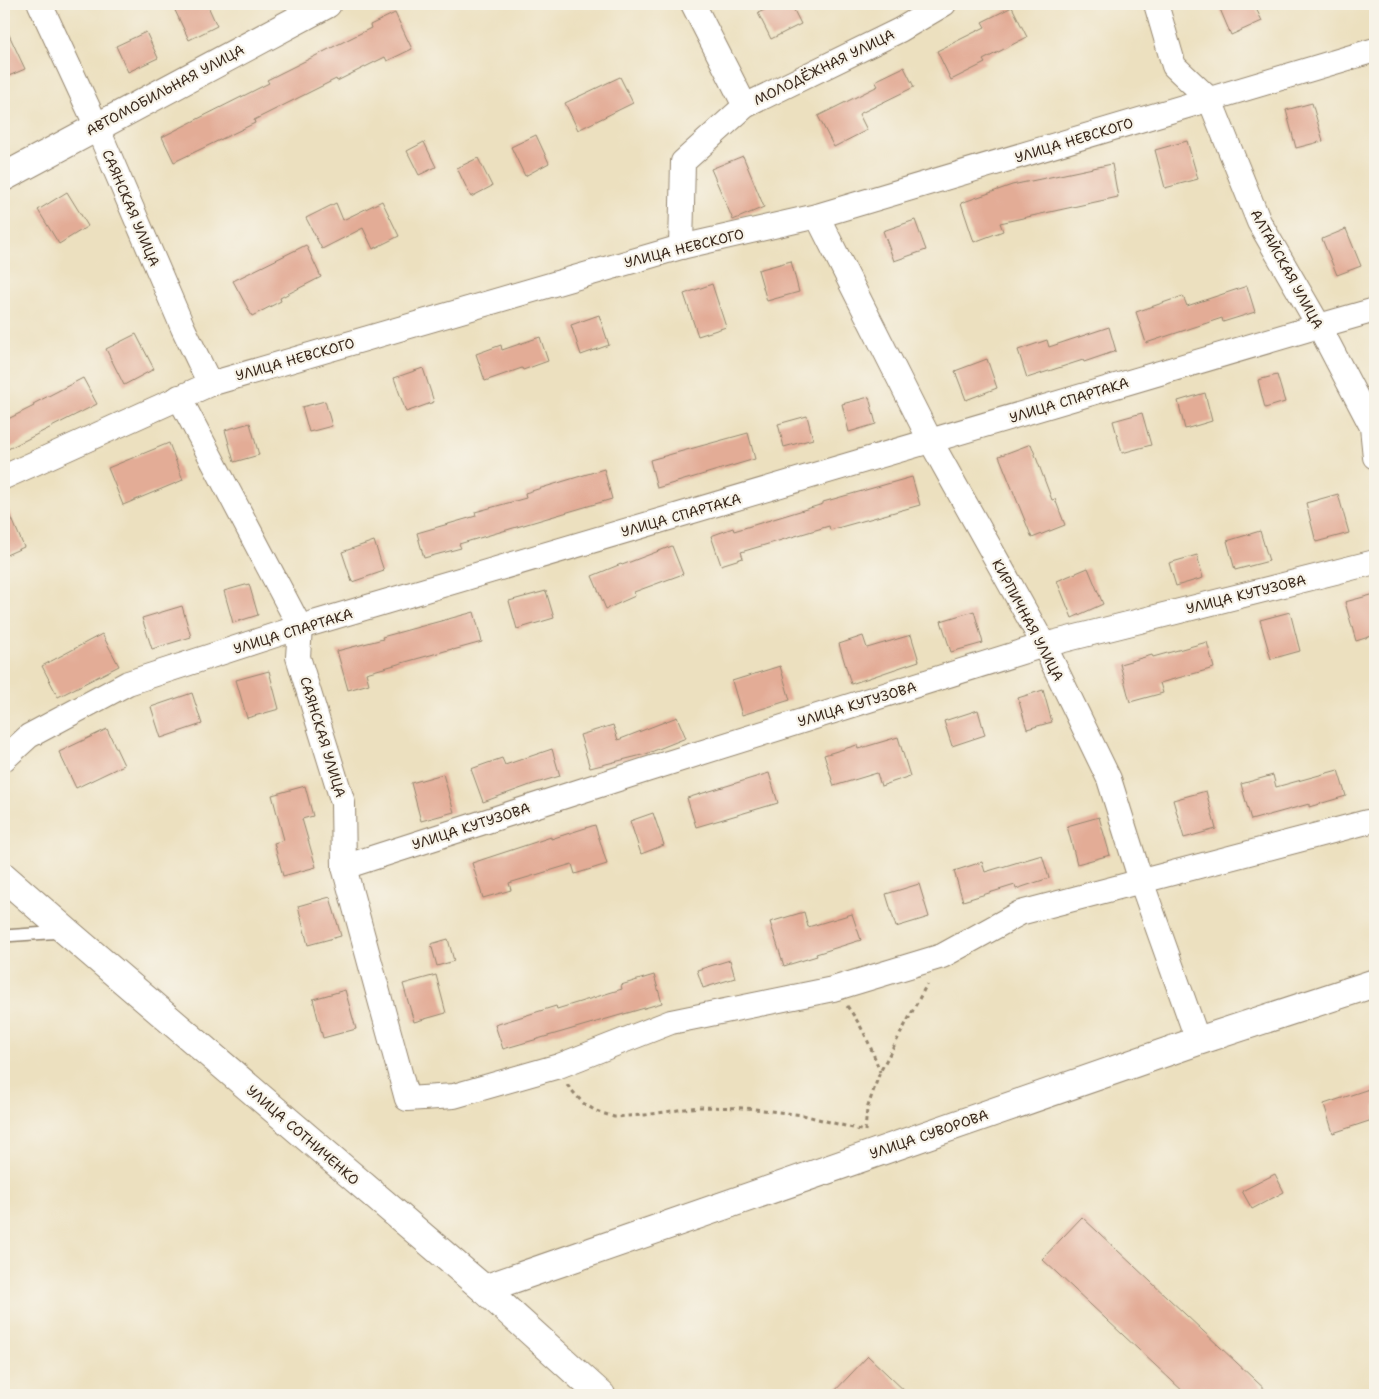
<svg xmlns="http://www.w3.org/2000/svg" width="1379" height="1399" viewBox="0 0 1379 1399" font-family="'Shantell Sans',sans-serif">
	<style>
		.building { fill: #e3ac96 }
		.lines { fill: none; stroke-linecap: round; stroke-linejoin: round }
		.service-casing { stroke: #94856e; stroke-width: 14 }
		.minor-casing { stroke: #94856e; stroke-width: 26 }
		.tertiary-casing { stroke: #94856e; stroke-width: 30 }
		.primary-casing { stroke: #94856e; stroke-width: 30 }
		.path { stroke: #94856e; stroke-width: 3; stroke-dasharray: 4 4; stroke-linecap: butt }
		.service { stroke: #fff; stroke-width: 11 }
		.minor { stroke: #fff; stroke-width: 24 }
		.tertiary { stroke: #fff; stroke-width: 28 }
		.primary { stroke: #fff; stroke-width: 28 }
		.labels { text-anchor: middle; stroke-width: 4.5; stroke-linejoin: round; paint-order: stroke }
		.street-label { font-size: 14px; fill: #3b2a1e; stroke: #f7f3e8 }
	</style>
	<rect width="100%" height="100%" fill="#f7f3e8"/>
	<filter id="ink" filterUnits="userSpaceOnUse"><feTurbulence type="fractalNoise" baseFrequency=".02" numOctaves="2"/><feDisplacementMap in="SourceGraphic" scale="10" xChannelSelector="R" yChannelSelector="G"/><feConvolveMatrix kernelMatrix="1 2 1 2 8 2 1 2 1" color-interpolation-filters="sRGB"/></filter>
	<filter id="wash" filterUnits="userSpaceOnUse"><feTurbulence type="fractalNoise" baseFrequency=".0096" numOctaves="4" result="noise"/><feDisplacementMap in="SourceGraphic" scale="20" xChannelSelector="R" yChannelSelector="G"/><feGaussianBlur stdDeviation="1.12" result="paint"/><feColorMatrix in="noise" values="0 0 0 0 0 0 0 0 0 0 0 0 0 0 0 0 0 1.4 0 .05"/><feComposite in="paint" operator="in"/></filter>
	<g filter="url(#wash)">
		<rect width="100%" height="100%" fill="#ece0bf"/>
		<g id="blocks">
			<g class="building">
				<polygon points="172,4 207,4 217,26 189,40"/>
				<polygon points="777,4 791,4 801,24 771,39 758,13"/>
				<polygon points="1231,4 1254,4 1262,21 1231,35 1220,9"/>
				<polygon points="1012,7 1027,37 983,60 985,63 951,80 937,51 985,27 982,22"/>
				<polygon points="395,13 412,49 387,61 385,57 337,81 336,79 254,120 255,123 174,162 162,137 269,83 267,80 371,28 370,25"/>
				<polygon points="4,24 25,69 4,78"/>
				<polygon points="146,32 158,58 128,72 116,46"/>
				<polygon points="904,67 914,87 859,114 867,130 834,147 818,116 878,86 875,81"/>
				<polygon points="620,77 633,103 578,130 565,103"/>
				<polygon points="1312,103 1323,141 1296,148 1286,110"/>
				<polygon points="536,135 549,163 525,176 511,147"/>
				<polygon points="1187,141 1198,179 1165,188 1155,150"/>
				<polygon points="424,142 436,167 419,175 407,151"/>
				<polygon points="743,156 764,207 733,220 711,169"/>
				<polygon points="478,158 492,186 471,197 457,168"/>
				<polygon points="1112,164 1118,197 1000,223 1003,231 974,242 961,203 1012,185"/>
				<polygon points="67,192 88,226 59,244 38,210"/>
				<polygon points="382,201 399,236 373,249 363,228 322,249 306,218 336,203 343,220"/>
				<polygon points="915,220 926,250 894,261 883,231"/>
				<polygon points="1346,229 1361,266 1337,275 1322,239"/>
				<polygon points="306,245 321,277 280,298 281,301 252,316 233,281"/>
				<polygon points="791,261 799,292 767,301 758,270"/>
				<polygon points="712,284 726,327 698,336 684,294"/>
				<polygon points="1247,286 1255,312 1223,322 1222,318 1146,343 1136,312 1183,296 1187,306"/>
				<polygon points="599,315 609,345 581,355 571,325"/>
				<polygon points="1109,327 1116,351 1084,362 1083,360 1027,378 1018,350 1047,340 1049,347"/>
				<polygon points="136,334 154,369 124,385 106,349"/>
				<polygon points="540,337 548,361 523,370 522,368 485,381 476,354 501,345 502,350"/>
				<polygon points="987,359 997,388 966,400 955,371"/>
				<polygon points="423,368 434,402 406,412 394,378"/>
				<polygon points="1277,375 1285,402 1265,408 1258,380"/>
				<polygon points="83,378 97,404 4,451 4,421 34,406 33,404"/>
				<polygon points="1205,393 1212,421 1185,429 1178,401"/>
				<polygon points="869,397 876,424 849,432 842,404"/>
				<polygon points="325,401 332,426 309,432 302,407"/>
				<polygon points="1142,413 1151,445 1122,453 1113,421"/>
				<polygon points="807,416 813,439 784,447 778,424"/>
				<polygon points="250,423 259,455 234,462 225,430"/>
				<polygon points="748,433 755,459 657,488 650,460"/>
				<polygon points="169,443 183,480 123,505 108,468"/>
				<polygon points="1031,444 1052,500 1055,499 1065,525 1032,538 999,456"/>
				<polygon points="604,469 612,499 459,544 461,548 424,558 417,533 476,516 475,512 526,498 525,493"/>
				<polygon points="912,477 920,505 830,530 829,526 741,552 743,558 721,565 711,536 733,528 734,531 823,504 823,502"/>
				<polygon points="1338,494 1349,533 1316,542 1306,503"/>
				<polygon points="4,500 24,547 4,556"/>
				<polygon points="1260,531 1269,561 1235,570 1227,541"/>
				<polygon points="374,541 384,571 352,582 342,552"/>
				<polygon points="672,546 683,574 634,592 635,596 606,609 592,576 621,564 622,565"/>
				<polygon points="1197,555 1203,578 1176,586 1169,563"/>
				<polygon points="1088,568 1103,604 1072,618 1057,581"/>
				<polygon points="249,584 258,615 233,623 224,591"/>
				<polygon points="546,591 554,618 517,629 509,601"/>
				<polygon points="1375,594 1375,635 1356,641 1345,602"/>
				<polygon points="182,606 191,637 152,649 142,618"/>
				<polygon points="974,611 983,643 951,652 941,621"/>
				<polygon points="474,612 482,642 453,650 452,649 366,673 369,684 348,690 337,651 383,639 382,637"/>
				<polygon points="1290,612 1300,651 1271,659 1260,620"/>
				<polygon points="102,634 119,666 58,697 42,666"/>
				<polygon points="911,635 919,661 851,684 839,644 863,636 867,648"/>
				<polygon points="1207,642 1214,668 1160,683 1163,693 1130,702 1120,664 1152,655 1153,657"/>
				<polygon points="780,666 790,700 742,715 732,681"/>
				<polygon points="269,671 279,709 247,718 236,680"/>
				<polygon points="1043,690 1052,722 1027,729 1018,698"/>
				<polygon points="192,693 202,724 161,738 151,707"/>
				<polygon points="978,710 985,735 952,746 944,721"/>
				<polygon points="677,717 686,738 646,754 590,768 580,735 613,725 618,740"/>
				<polygon points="107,729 124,765 76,788 59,752"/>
				<polygon points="898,737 910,776 881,786 877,773 834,786 824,755 857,745 858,749"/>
				<polygon points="552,749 560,776 533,784 483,802 471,769 502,758 505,765"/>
				<polygon points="1338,770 1346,796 1309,807 1309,804 1251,820 1241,784 1273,775 1276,787"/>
				<polygon points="769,773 778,803 696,827 687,798"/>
				<polygon points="443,774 454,812 421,821 411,783"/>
				<polygon points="305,786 313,816 302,819 316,867 283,876 274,843 284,840 272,795"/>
				<polygon points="1206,791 1216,829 1184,838 1173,800"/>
				<polygon points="653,813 664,845 641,854 630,821"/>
				<polygon points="1099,817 1110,855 1077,864 1067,826"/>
				<polygon points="595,825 607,864 575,874 572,864 509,883 511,890 483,898 472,863 551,837 551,839"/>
				<polygon points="1042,855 1049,878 1016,889 1015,885 963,901 954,871 982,862 985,872"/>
				<polygon points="919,884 929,917 896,927 886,894"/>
				<polygon points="330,897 341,936 308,945 298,906"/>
				<polygon points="804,912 808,927 852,914 861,940 816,954 817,956 784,966 770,922"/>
				<polygon points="448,939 454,961 437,966 431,944"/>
				<polygon points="730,960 735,978 703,988 697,970"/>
				<polygon points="436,975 446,1013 414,1022 403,984"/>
				<polygon points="654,975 662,1003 503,1049 495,1025 556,1006 557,1009 622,989 621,985"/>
				<polygon points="345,990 356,1029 323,1038 313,999"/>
				<polygon points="1375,1087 1375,1119 1333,1133 1324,1104"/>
				<polygon points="1275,1174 1284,1192 1252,1209 1242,1191"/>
				<polygon points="1082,1217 1271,1395 1187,1395 1042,1259"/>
				<polygon points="868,1356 909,1395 831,1395"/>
			</g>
		</g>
	</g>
	<g filter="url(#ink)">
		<use href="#blocks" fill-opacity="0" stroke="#94856e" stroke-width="1"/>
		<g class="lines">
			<defs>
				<polyline id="service" points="4,936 62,932"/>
				<g id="minor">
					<polyline points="40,4 97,127 183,328 210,384"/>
					<polyline points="693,4 745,106"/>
					<polyline points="1156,4 1174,66 1210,100 1259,222 1319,326 1372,427 1375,457"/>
					<polyline points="817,216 931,442 1044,645 1109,779 1141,881 1198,1041"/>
					<polyline points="681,247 683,162 745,106 900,30 944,4"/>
					<polyline points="179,397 300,627 298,657 343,803 344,867 407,1099 454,1096 559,1066 671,1022 833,989 942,956 1020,913 1367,822"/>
					<polyline points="4,477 210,384 681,247 817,216 1375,50"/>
					<polyline points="4,759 29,736 128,683 300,627 1319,326 1375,310"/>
					<polyline points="344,867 646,770 1044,645 1375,562"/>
				</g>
				<g id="tertiary">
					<polyline points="4,177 327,4"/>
					<polyline points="484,1289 1198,1041 1375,983"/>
				</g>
				<polyline id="primary" points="4,877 66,931 484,1289 601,1395"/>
			</defs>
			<use href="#service" class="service-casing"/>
			<use href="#minor" class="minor-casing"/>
			<use href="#tertiary" class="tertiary-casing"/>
			<use href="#primary" class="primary-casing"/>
			<g class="path">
				<path d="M847 1006C863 1027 871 1047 880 1072"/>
				<polyline points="567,1085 583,1103 596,1111 614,1117 645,1115 698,1107 746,1108 803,1115 864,1131"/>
				<polyline points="865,1131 867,1109 880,1072 927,984"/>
			</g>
			<use href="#service" class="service"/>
			<use href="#minor" class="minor"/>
			<use href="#tertiary" class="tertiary"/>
			<use href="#primary" class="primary"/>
		</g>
	</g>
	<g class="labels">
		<g class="street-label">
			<text transform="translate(824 67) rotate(-26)" y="5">МОЛОДЁЖНАЯ УЛИЦА</text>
			<text transform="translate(165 90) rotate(-28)" y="5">АВТОМОБИЛЬНАЯ УЛИЦА</text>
			<text transform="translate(1074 140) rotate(-17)" y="5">УЛИЦА НЕВСКОГО</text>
			<text transform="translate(131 208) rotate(67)" y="5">САЯНСКАЯ УЛИЦА</text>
			<text transform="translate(684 248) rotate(-14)" y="5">УЛИЦА НЕВСКОГО</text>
			<text transform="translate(1287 269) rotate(61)" y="5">АЛТАЙСКАЯ УЛИЦА</text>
			<text transform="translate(295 359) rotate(-16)" y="5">УЛИЦА НЕВСКОГО</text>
			<text transform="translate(1069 400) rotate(-17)" y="5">УЛИЦА СПАРТАКА</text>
			<text transform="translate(681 515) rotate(-16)" y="5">УЛИЦА СПАРТАКА</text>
			<text transform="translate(1246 594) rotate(-14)" y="5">УЛИЦА КУТУЗОВА</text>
			<text transform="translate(1028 620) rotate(62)" y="5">КИРПИЧНАЯ УЛИЦА</text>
			<text transform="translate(293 631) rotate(-17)" y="5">УЛИЦА СПАРТАКА</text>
			<text transform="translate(857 704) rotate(-17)" y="5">УЛИЦА КУТУЗОВА</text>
			<text transform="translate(323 737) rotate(73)" y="5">САЯНСКАЯ УЛИЦА</text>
			<text transform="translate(471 826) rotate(-18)" y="5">УЛИЦА КУТУЗОВА</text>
			<text transform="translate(929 1134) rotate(-19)" y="5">УЛИЦА СУВОРОВА</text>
			<text transform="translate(303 1135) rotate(41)" y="5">УЛИЦА СОТНИЧЕНКО</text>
		</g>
	</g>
	<rect width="1379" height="1399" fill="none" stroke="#f7f3e8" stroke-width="20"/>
</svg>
